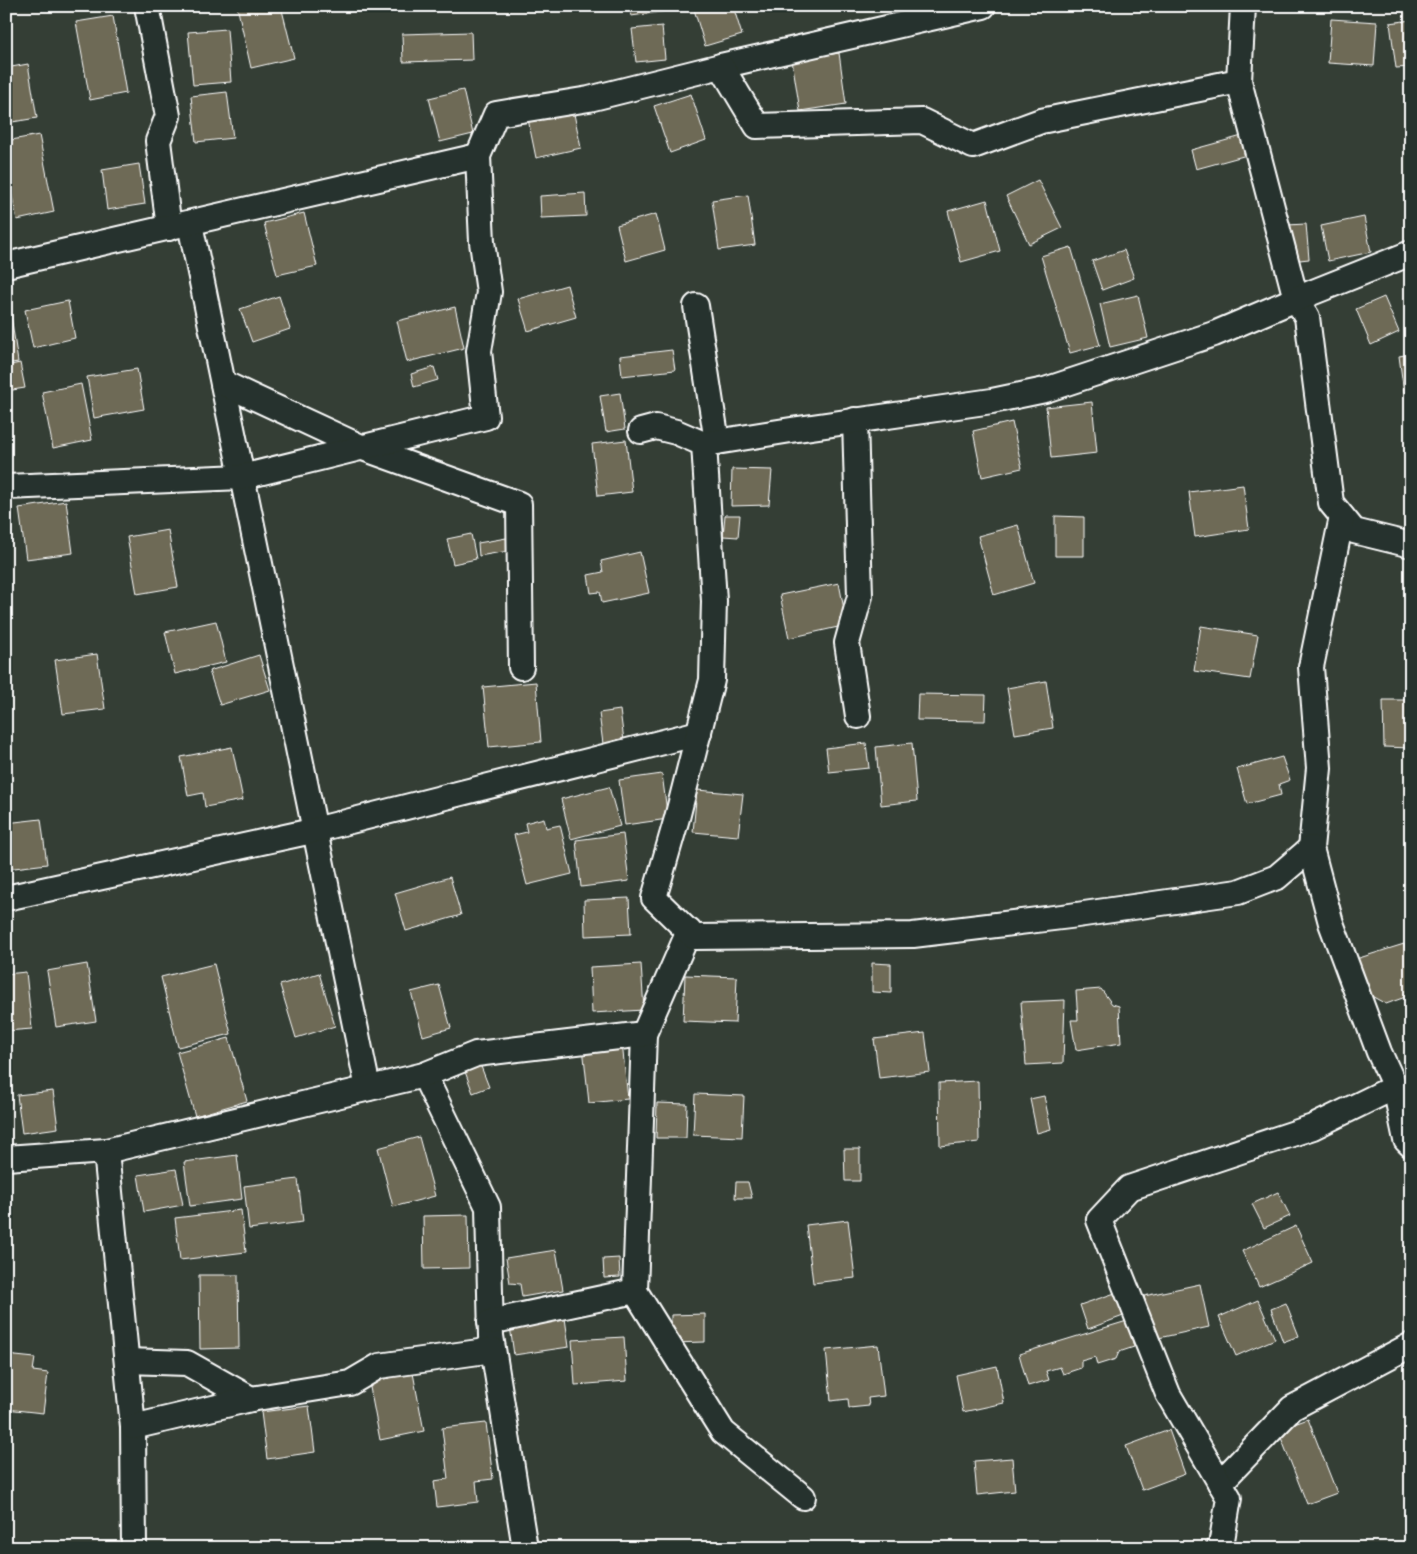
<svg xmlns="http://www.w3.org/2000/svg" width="1417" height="1554" viewBox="0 0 1417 1554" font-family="Dekko,sans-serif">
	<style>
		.building { fill: #6e6a57; stroke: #fff }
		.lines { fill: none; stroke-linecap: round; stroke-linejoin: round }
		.minor-casing { stroke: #fff; stroke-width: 28 }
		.minor { stroke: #26332d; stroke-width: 24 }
	</style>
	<rect width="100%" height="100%" fill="#343e35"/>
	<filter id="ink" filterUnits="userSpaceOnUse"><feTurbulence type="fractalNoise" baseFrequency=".02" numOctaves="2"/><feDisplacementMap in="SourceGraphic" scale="10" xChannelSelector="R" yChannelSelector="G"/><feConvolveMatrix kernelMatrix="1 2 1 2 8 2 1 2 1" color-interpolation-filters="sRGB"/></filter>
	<g filter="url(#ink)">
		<g class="building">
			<polygon points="237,6 281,6 294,58 251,68"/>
			<polygon points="349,6 389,6 349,12"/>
			<polygon points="629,6 667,6 668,11 631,16"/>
			<polygon points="693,6 733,6 742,35 705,46"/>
			<polygon points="913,6 948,6 914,13"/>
			<polygon points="113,16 126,93 90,100 76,22"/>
			<polygon points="1331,19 1377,22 1374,66 1328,63"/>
			<polygon points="1411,20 1411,67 1396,68 1390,23"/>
			<polygon points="662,26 665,59 636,62 632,29"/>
			<polygon points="227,29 231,82 193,85 188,32"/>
			<polygon points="471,32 472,60 403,62 402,34"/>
			<polygon points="839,53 846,104 800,111 792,60"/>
			<polygon points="28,64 37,118 6,123 6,68"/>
			<polygon points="463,90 473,134 440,142 429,98"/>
			<polygon points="227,92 233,138 196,142 191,96"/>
			<polygon points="691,94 706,140 670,153 654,106"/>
			<polygon points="573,109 581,148 536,158 528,119"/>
			<polygon points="39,135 54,212 17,220 6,167 6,141"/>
			<polygon points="1242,136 1247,155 1196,169 1191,150"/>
			<polygon points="139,164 145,204 107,210 102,170"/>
			<polygon points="1038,180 1062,228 1029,244 1006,196"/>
			<polygon points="585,193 586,216 541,218 540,196"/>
			<polygon points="748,195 755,245 719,250 712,200"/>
			<polygon points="987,200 1000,251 961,262 948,211"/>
			<polygon points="304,213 317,266 277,275 264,223"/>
			<polygon points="656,214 665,250 626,261 617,225"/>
			<polygon points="1364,217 1371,252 1328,261 1321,226"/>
			<polygon points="1306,224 1309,259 1290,261 1287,225"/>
			<polygon points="1071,247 1100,345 1070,353 1041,256"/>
			<polygon points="1124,250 1134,278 1102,290 1092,261"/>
			<polygon points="567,285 576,317 528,331 518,299"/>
			<polygon points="1138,295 1148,338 1110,347 1100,304"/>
			<polygon points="8,296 18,362 6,364 6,297"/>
			<polygon points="279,296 290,329 252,342 240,309"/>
			<polygon points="1384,297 1399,332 1371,345 1356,309"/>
			<polygon points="68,301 75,338 33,348 25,310"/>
			<polygon points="455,307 464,348 407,362 397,321"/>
			<polygon points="672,350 675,370 622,376 620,356"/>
			<polygon points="1411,354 1411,392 1404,393 1399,356"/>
			<polygon points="20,363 25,388 6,391 6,366"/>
			<polygon points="434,367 438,380 414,387 411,374"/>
			<polygon points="137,369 144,409 94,418 87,377"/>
			<polygon points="81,384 92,440 53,448 42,392"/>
			<polygon points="620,393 625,429 606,432 600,396"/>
			<polygon points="1092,402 1097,453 1051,458 1046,407"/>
			<polygon points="1012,422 1022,468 982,477 973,431"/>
			<polygon points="626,440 632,492 598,496 592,444"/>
			<polygon points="732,469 772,470 769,505 731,506"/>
			<polygon points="1243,485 1249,529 1195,537 1189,492"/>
			<polygon points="66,501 73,553 26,559 19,508"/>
			<polygon points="725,515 740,515 738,537 723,536"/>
			<polygon points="1055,516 1084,517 1084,556 1055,556"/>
			<polygon points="1018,525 1034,583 994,595 978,536"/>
			<polygon points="168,530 178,587 137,594 127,537"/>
			<polygon points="471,534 476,559 453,564 447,539"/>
			<polygon points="512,537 514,550 479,556 478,543"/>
			<polygon points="640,552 649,593 602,603 600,592 591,593 588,575 603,572 601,561"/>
			<polygon points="839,583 847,625 789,638 780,595"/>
			<polygon points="216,621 226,662 175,674 165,632"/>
			<polygon points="1201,626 1258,635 1250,679 1194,671"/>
			<polygon points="97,654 105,709 63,714 55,660"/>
			<polygon points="259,655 270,690 220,705 209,671"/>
			<polygon points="1046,681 1053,728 1015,734 1007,688"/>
			<polygon points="536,682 541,742 489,747 483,687"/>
			<polygon points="918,694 986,695 985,721 917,720"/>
			<polygon points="1383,700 1411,700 1411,748 1384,747"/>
			<polygon points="620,710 624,741 603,744 599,713"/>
			<polygon points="866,743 869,768 829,772 826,748"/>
			<polygon points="912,743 917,801 881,805 876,747"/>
			<polygon points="232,747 243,800 205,807 203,793 188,796 181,757"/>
			<polygon points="1282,757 1290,780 1279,784 1281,795 1247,804 1237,769"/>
			<polygon points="662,774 668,819 625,825 619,780"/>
			<polygon points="609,787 620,826 571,839 561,799"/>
			<polygon points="697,790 743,794 738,836 693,832"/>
			<polygon points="544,818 546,828 560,825 572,874 527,885 514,835 527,832 525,823"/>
			<polygon points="41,819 47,864 6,869 6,823"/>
			<polygon points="623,834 629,881 581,887 576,840"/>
			<polygon points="450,877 461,915 406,931 395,893"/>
			<polygon points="629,898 631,934 585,936 584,900"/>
			<polygon points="1404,944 1411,968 1411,995 1386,1004 1366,993 1356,959"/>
			<polygon points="872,963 891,964 891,993 872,992"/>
			<polygon points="87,964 96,1021 56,1027 47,971"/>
			<polygon points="214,964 231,1034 178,1047 161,977"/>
			<polygon points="641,964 644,1010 592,1013 590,967"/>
			<polygon points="26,972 32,1029 6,1031 6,974"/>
			<polygon points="319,973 335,1026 296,1038 280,985"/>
			<polygon points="685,975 737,977 735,1023 683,1021"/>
			<polygon points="439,985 451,1028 423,1036 411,992"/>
			<polygon points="1101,989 1112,1004 1119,1006 1121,1043 1076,1050 1071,1020 1078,1020 1076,991"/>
			<polygon points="1065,1000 1063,1063 1026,1065 1021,1002"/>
			<polygon points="925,1033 930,1072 879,1078 874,1039"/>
			<polygon points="229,1038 247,1101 195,1116 177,1052"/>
			<polygon points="622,1043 628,1099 589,1103 583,1047"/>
			<polygon points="480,1064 489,1087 473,1093 464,1069"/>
			<polygon points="978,1081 979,1142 940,1146 939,1083"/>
			<polygon points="53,1091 58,1128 22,1133 17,1095"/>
			<polygon points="695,1094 744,1096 742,1137 693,1135"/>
			<polygon points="1044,1096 1051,1129 1037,1133 1030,1099"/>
			<polygon points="657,1103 687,1104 686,1138 656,1138"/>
			<polygon points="419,1137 435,1196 393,1207 378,1148"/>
			<polygon points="844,1149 860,1149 860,1181 845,1181"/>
			<polygon points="237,1155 242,1199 190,1206 184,1162"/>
			<polygon points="176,1169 183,1205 144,1212 138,1175"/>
			<polygon points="298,1179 303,1222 249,1229 244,1186"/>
			<polygon points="736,1182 748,1182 752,1198 735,1198"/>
			<polygon points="1278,1192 1290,1216 1264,1228 1252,1204"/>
			<polygon points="241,1210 246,1252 180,1260 175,1218"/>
			<polygon points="468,1215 469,1268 424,1269 423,1216"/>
			<polygon points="848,1220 855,1278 813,1283 806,1225"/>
			<polygon points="1296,1226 1313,1263 1259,1287 1242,1251"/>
			<polygon points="556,1250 563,1290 522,1297 520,1284 510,1283 506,1258"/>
			<polygon points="619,1258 620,1277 604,1278 603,1259"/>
			<polygon points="199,1275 238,1275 239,1348 200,1349"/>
			<polygon points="1200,1284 1209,1327 1154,1339 1144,1296"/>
			<polygon points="1118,1292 1126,1315 1088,1329 1080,1305"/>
			<polygon points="1258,1300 1275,1339 1236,1356 1219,1317"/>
			<polygon points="1286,1303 1299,1336 1283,1342 1271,1309"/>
			<polygon points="705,1314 705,1342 671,1343 671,1315"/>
			<polygon points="565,1318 569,1347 514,1355 510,1326"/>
			<polygon points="1127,1321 1134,1347 1119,1352 1116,1359 1097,1365 1095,1357 1081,1361 1081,1368 1063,1374 1060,1367 1046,1371 1049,1380 1028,1386 1019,1354"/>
			<polygon points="624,1337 627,1381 575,1385 572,1340"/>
			<polygon points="878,1345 884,1396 868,1398 869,1406 849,1408 848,1399 831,1401 826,1350"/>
			<polygon points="6,1355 35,1358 33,1371 48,1373 43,1413 6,1409"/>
			<polygon points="997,1366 1004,1403 963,1412 956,1375"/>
			<polygon points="413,1373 424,1431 380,1440 369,1382"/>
			<polygon points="309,1406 315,1452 267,1459 261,1412"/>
			<polygon points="1308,1419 1337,1493 1307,1504 1278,1430"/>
			<polygon points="486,1423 493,1479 476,1481 478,1502 437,1507 434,1481 448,1479 442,1428"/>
			<polygon points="1169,1430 1185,1474 1142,1490 1126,1446"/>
			<polygon points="1012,1458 1015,1491 977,1495 974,1461"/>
		</g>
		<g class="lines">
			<defs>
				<g id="minor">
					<polyline points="147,6 168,116 158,141 169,228"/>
					<polyline points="1243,6 1239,81 1296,299 1307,317 1331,503 1354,531 1411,545"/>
					<polyline points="721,66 983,6"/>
					<polyline points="190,224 368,1088"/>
					<polyline points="6,265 478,156"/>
					<polyline points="696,306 717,442"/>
					<polyline points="223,383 363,448 519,504 521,667"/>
					<polyline points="855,420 860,596 847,643 858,716"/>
					<polyline points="641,431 656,427 676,432 704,444"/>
					<polyline points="6,487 242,477 486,417 479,351 489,292 482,242 478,156 496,114 589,99 721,66 757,126 922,121 973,146 1041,121 1239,81"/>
					<polyline points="1311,848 1319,768 1311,667 1342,517"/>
					<polyline points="6,898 303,833 699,733"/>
					<polyline points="689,931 644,1034 635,1291 723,1432 803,1497"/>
					<polyline points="424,1075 488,1207 491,1336 525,1548"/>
					<polyline points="1395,1087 1406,1140 1411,1145"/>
					<polyline points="106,1151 133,1427 134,1548"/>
					<polyline points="6,1158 106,1151 424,1075 476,1054 644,1034"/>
					<polyline points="490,1322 635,1291"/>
					<polyline points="127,1361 187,1363 251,1399"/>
					<polyline points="133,1427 251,1399 350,1383 379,1366 493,1350"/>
					<polyline points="1220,1483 1292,1408 1411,1345"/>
					<polyline points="1219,1548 1221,1546 1229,1498 1168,1394 1099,1220 1129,1188 1313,1127 1395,1087 1379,1052 1331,923 1311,848 1277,877 1238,892 1070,916 913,935 694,937 654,898 677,818 712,680 714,601 704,444 791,430 992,401 1045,390 1214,334 1296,299 1411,253"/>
				</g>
			</defs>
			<use href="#minor" class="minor-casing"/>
			<use href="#minor" class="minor"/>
		</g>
	</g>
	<rect width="1417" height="1554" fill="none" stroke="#26332d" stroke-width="25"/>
	<rect x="12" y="12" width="1392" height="1529" fill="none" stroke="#fff" stroke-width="2" filter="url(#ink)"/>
</svg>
